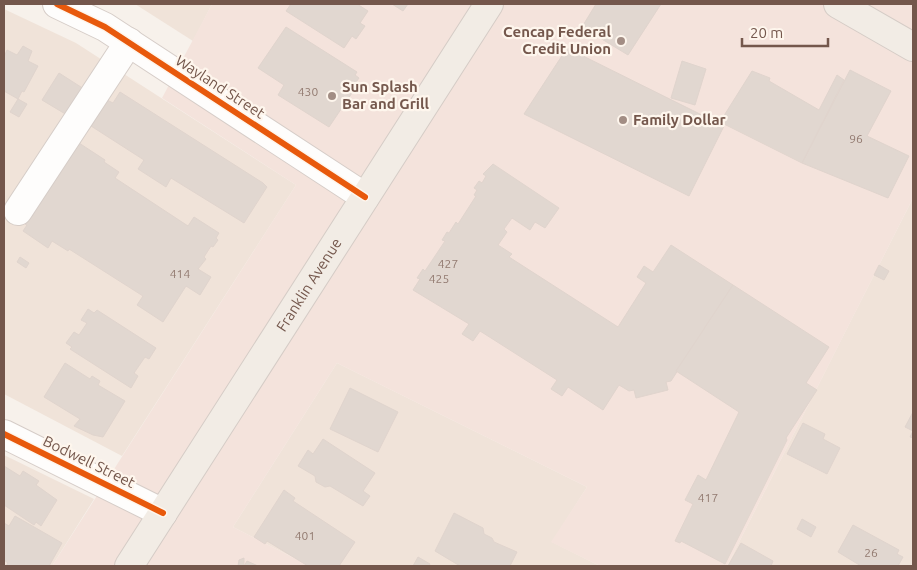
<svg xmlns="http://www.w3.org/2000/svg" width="917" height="570" viewBox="0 0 917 570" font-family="Ubuntu,sans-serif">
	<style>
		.residential { fill: #f0e3d9 }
		.commercial { fill: #f4e3dc }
		.building { fill: #e1d7d0; stroke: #e0d4cd }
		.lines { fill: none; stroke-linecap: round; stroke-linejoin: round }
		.minor-casing { stroke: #d6cdc8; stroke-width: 30 }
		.major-casing { stroke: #d5ccc6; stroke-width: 30 }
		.minor { stroke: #fefdfc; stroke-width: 28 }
		.major { stroke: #f2ece5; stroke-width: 28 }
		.cycleway-casing { stroke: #fef6ed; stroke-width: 9 }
		.cycleway { stroke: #e8590c; stroke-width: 6 }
		.poi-dot { fill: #a28d84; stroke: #fef6ed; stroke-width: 2 }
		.labels { text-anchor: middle; stroke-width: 4.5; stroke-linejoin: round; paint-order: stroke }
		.number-label { font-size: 12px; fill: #927a70 }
		.poi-label { font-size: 15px; font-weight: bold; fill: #74574c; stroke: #fef6ed; text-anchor: start }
		.street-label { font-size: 15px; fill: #74574c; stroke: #fef6ed }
	</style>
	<rect width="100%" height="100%" fill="#f7f1eb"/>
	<g class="residential">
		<polygon points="135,4 212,4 193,41"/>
		<polygon points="4,9 76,43 296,185 122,456 4,394"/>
		<polygon points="913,198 913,566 727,566 833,356"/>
		<polygon points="337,363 587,487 552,542 600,566 310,566 233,527"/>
		<polygon points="4,455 94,499 52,566 4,566"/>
	</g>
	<polygon class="commercial" points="212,4 913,4 913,198 727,566 600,566 551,542 587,487 337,363 233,527 310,566 52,566 296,185 162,98"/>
	<g class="building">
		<polygon points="291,4 357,4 368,11 360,23 365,26 356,39 352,36 344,48 286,11"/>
		<polygon points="392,4 408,4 403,11"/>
		<polygon points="596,4 661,4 628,55 582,27"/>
		<polygon points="286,27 357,72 355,75 359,78 354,85 356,87 329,127 278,95 284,85 258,68"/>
		<polygon points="23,46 32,51 28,61 38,66 24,92 22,91 18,99 4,91 4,57 7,50 17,55"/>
		<polygon points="567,48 724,126 689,196 524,114"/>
		<polygon points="682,61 706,69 695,105 671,98"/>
		<polygon points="850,70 891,91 867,136 909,156 888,198 802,163"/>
		<polygon points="752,71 770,78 769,81 819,110 837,75 844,80 802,163 720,122"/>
		<polygon points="59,73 84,89 67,115 42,100"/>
		<polygon points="120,92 263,183 267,187 244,223 171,178 166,187 138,169 144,160 91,126 107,100 113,103"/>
		<polygon points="18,99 27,104 19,117 10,112"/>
		<polygon points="79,143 105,160 104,162 119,172 115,178 188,226 194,217 219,233 216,238 218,240 213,247 211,246 204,257 206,259 198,269 211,277 200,295 186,286 163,322 137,305 143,296 69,249 68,251 52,241 48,248 23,231 27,225 25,224 30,216 32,217 36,208 60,173 58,172"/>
		<polygon points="493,164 559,208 545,228 535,222 530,230 512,218 504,229 507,232 498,245 512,254 509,257 618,327 646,283 637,277 644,266 653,272 671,245 733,285 671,381 666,382 668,390 636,398 634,390 629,391 619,385 603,410 568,387 562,396 551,389 557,380 480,331 473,341 462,334 469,324 413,290 420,279 417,278 423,269 425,271 445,241 442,240 447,232 449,233 456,222 458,224 476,196 474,195 477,190 474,188 479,181 482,183 486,176 483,174"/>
		<polygon points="20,257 29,263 26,268 17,262"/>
		<polygon points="879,265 889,271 884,280 874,275"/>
		<polygon points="733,285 829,347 806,383 817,390 786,438 787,440 725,564 681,541 680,543 675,541 693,504 685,500 698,475 706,480 739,412 676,371"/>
		<polygon points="88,309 94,313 97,310 156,348 149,359 145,357 134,373 138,376 131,388 70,349 72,347 66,343 74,332 79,335 87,323 81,320"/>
		<polygon points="65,363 90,379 92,376 100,381 98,385 125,401 103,437 93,435 74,426 80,419 44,397"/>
		<polygon points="350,388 398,412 378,452 330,429"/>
		<polygon points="913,412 913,438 910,437 913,431 905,427"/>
		<polygon points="803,423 825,434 823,439 840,448 827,474 787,454"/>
		<polygon points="323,439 375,473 363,491 370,496 363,506 330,486 325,487 316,482 315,476 298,466 308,450 313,454"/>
		<polygon points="4,466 20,476 23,471 39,481 36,485 57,500 41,526 36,522 34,525 4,505"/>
		<polygon points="284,490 295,498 293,501 355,542 339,566 308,566 267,541 265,544 254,537"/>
		<polygon points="454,513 483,528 484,534 492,538 494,542 517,552 510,566 460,566 435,551"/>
		<polygon points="15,516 62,543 49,566 6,566 8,563 4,560 4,523 9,526"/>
		<polygon points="802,519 816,527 811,537 797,529"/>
		<polygon points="853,525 899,550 897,554 903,557 898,566 861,566 838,552"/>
		<polygon points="741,543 773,561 771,566 728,566"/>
		<polygon points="418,557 430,564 429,566 413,566"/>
		<polygon points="244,558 244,566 238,566 239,560"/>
		<polygon points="247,561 258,566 244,566"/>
	</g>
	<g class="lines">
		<defs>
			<g id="minor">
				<polyline points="57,4 105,27 365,197"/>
				<polyline points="18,211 129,42"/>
				<polyline points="4,434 163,513"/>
			</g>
			<g id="major">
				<polyline points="838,4 913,47"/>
				<path id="s1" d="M129 566 489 4"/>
			</g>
		</defs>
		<use href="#minor" class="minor-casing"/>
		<use href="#major" class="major-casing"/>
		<use href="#minor" class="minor"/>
		<use href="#major" class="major"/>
		<defs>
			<g id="cycleway">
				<polyline points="57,4 105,27 365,197"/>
				<polyline points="4,434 163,513"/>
			</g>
		</defs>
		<use href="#cycleway" class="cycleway-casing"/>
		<use href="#cycleway" class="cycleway"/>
	</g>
	<g class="poi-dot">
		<circle cx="621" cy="41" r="5"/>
		<circle cx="332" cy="96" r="5"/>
		<circle cx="623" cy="120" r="5"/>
	</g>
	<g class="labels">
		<g class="number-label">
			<text x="308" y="96">430</text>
			<text x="856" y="143">96</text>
			<text x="448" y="268">427</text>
			<text x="180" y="278">414</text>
			<text x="439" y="283">425</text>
			<text x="708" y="502">417</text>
			<text x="305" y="540">401</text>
			<text x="871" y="557">26</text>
		</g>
		<g class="poi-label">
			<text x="611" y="37" text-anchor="end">Cencap Federal<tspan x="611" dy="17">Credit Union</tspan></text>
			<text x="342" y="92">Sun Splash<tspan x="342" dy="17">Bar and Grill</tspan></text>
			<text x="633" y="125">Family Dollar</text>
		</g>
		<g class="street-label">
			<text transform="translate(220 87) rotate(33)" y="5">Wayland Street</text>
			<text dy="5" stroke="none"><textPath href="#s1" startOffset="334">Franklin Avenue</textPath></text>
			<text transform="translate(89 462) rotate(26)" y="5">Bodwell Street</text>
		</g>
	</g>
	<rect width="917" height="570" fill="none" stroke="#74574c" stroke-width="10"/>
	<path d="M742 38v8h86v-8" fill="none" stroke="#74574c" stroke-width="2.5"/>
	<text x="750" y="38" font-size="15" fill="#74574c" stroke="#fef6ed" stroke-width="4" paint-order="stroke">20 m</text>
</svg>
